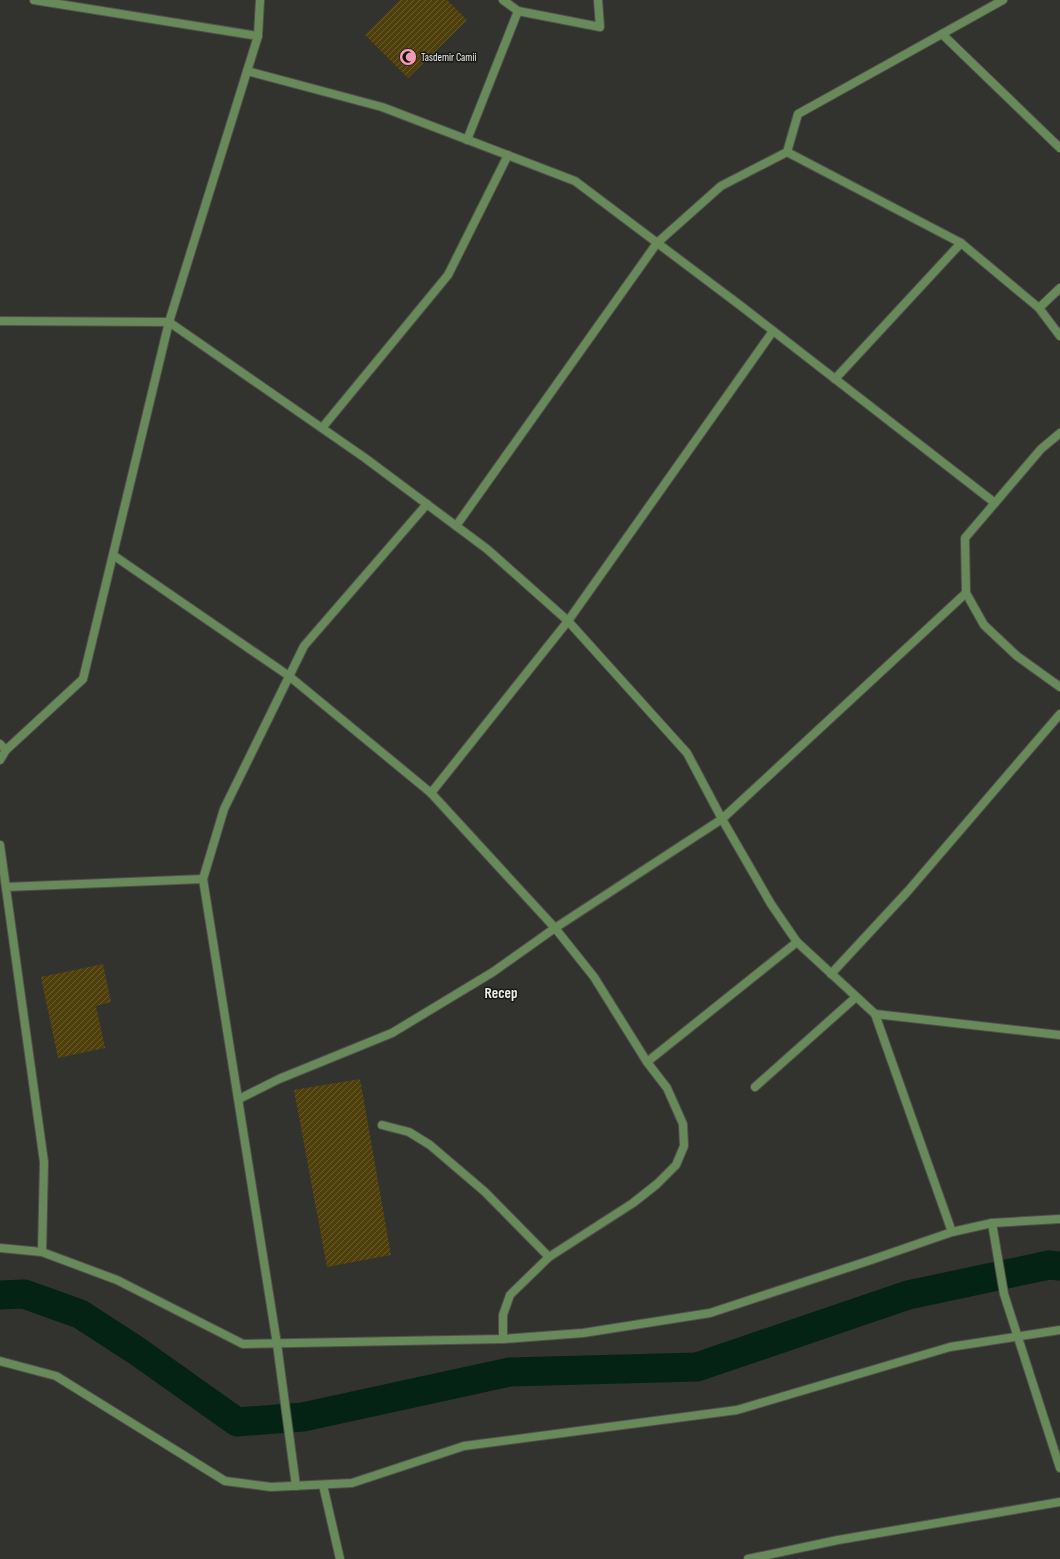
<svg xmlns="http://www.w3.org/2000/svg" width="1060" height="1559" viewBox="0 0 1060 1559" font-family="'Sofia Sans Condensed',sans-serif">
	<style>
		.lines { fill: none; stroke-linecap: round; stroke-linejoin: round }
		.canal { stroke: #042314; stroke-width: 29 }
		.building { fill: url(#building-hatch) }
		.lane-casing { stroke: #50504c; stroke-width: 10 }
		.street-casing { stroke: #50504c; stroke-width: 10 }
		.lane { stroke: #688959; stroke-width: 8 }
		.street { stroke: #688959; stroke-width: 8 }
		.labels { text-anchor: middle; stroke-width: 3; stroke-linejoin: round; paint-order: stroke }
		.poi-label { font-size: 11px; fill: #ecedea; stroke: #191a18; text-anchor: start }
		.district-label { font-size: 15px; font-weight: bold; fill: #ecedea; stroke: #191a18 }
	</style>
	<defs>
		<pattern id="building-hatch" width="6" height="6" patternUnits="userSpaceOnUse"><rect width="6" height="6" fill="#4f400b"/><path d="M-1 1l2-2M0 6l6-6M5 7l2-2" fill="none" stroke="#685c2f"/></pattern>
	</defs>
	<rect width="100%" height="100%" fill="#32322e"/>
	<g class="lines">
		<polyline class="canal" points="0,1295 24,1294 80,1314 137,1351 237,1422 303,1417 510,1372 697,1367 908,1295 1049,1265 1060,1266"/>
	</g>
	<g class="building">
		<polygon points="400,0 447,0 467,20 408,78 365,35"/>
		<polygon points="103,964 111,1002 96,1006 105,1048 58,1058 41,977"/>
		<polygon points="360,1079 391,1255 327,1267 294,1090"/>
	</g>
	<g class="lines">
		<defs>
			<g id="lane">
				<polyline points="647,1062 797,942"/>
				<polyline points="755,1087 856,997"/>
				<polyline points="382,1125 409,1132 430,1145 485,1192 549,1257"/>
			</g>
			<g id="street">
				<polyline points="34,0 258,36"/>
				<polyline points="503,0 518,11 600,27 598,0"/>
				<polyline points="942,34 1060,148"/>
				<polyline points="247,71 382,107 575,181 741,306 995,503"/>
				<polyline points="467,140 518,11"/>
				<polyline points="787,152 961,243 1039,308 1060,336"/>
				<polyline points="1039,308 1060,288"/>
				<polyline points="0,321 169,322 365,458 487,549 568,621 687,753 722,819 771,904 797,942 875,1014 952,1232"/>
				<polyline points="835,379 961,243"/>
				<polyline points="322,428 448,275 508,155"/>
				<polyline points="1060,433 1041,449 965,538 966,593 984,625 1017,656 1060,687"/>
				<polyline points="456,526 657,243 721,186 787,152 798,114 1003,0"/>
				<polyline points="113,555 289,676 431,793 555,928 594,977 647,1062 667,1088 683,1124 684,1146 676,1165 657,1184 633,1203 549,1257 510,1295 503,1315 503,1339"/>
				<polyline points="0,744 6,750"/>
				<polyline points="0,760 6,750 83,679 169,322 258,36 260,0"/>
				<polyline points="431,793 568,621 773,331"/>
				<polyline points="0,845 44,1162 42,1252"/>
				<polyline points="6,887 203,879"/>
				<polyline points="831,974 908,891 1060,714"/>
				<polyline points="875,1014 1060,1035"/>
				<polyline points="239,1099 279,1079 392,1033 493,972 555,928 722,819 966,593"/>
				<polyline points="992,1223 1004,1294 1060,1468"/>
				<polyline points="0,1248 42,1252 117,1280 243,1344 503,1339 583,1333 710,1313 871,1260 952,1232 992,1223 1060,1219"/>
				<polyline points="0,1361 56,1376 225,1481 271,1487 352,1483 464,1446 737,1410 950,1347 1060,1330"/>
				<polyline points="323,1485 340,1559"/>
				<polyline points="296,1486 277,1344 203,879 224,809 304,646 427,504"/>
				<polyline points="748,1559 838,1540 1060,1502"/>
			</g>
		</defs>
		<use href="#lane" class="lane-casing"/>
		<use href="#street" class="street-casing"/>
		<use href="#lane" class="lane"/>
		<use href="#street" class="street"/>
	</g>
	<defs>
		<symbol id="mosque-disc" viewBox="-11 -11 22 22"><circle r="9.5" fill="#f19ab1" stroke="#191a18"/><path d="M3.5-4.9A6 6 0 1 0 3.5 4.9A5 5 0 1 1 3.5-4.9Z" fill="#111"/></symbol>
	</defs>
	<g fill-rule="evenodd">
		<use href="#mosque-disc" x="398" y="47" width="20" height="20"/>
	</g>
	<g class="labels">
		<g class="poi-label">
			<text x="421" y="61">Tasdemir Camii</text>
		</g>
		<g class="district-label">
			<text x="501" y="998">Recep</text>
		</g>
	</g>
</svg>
